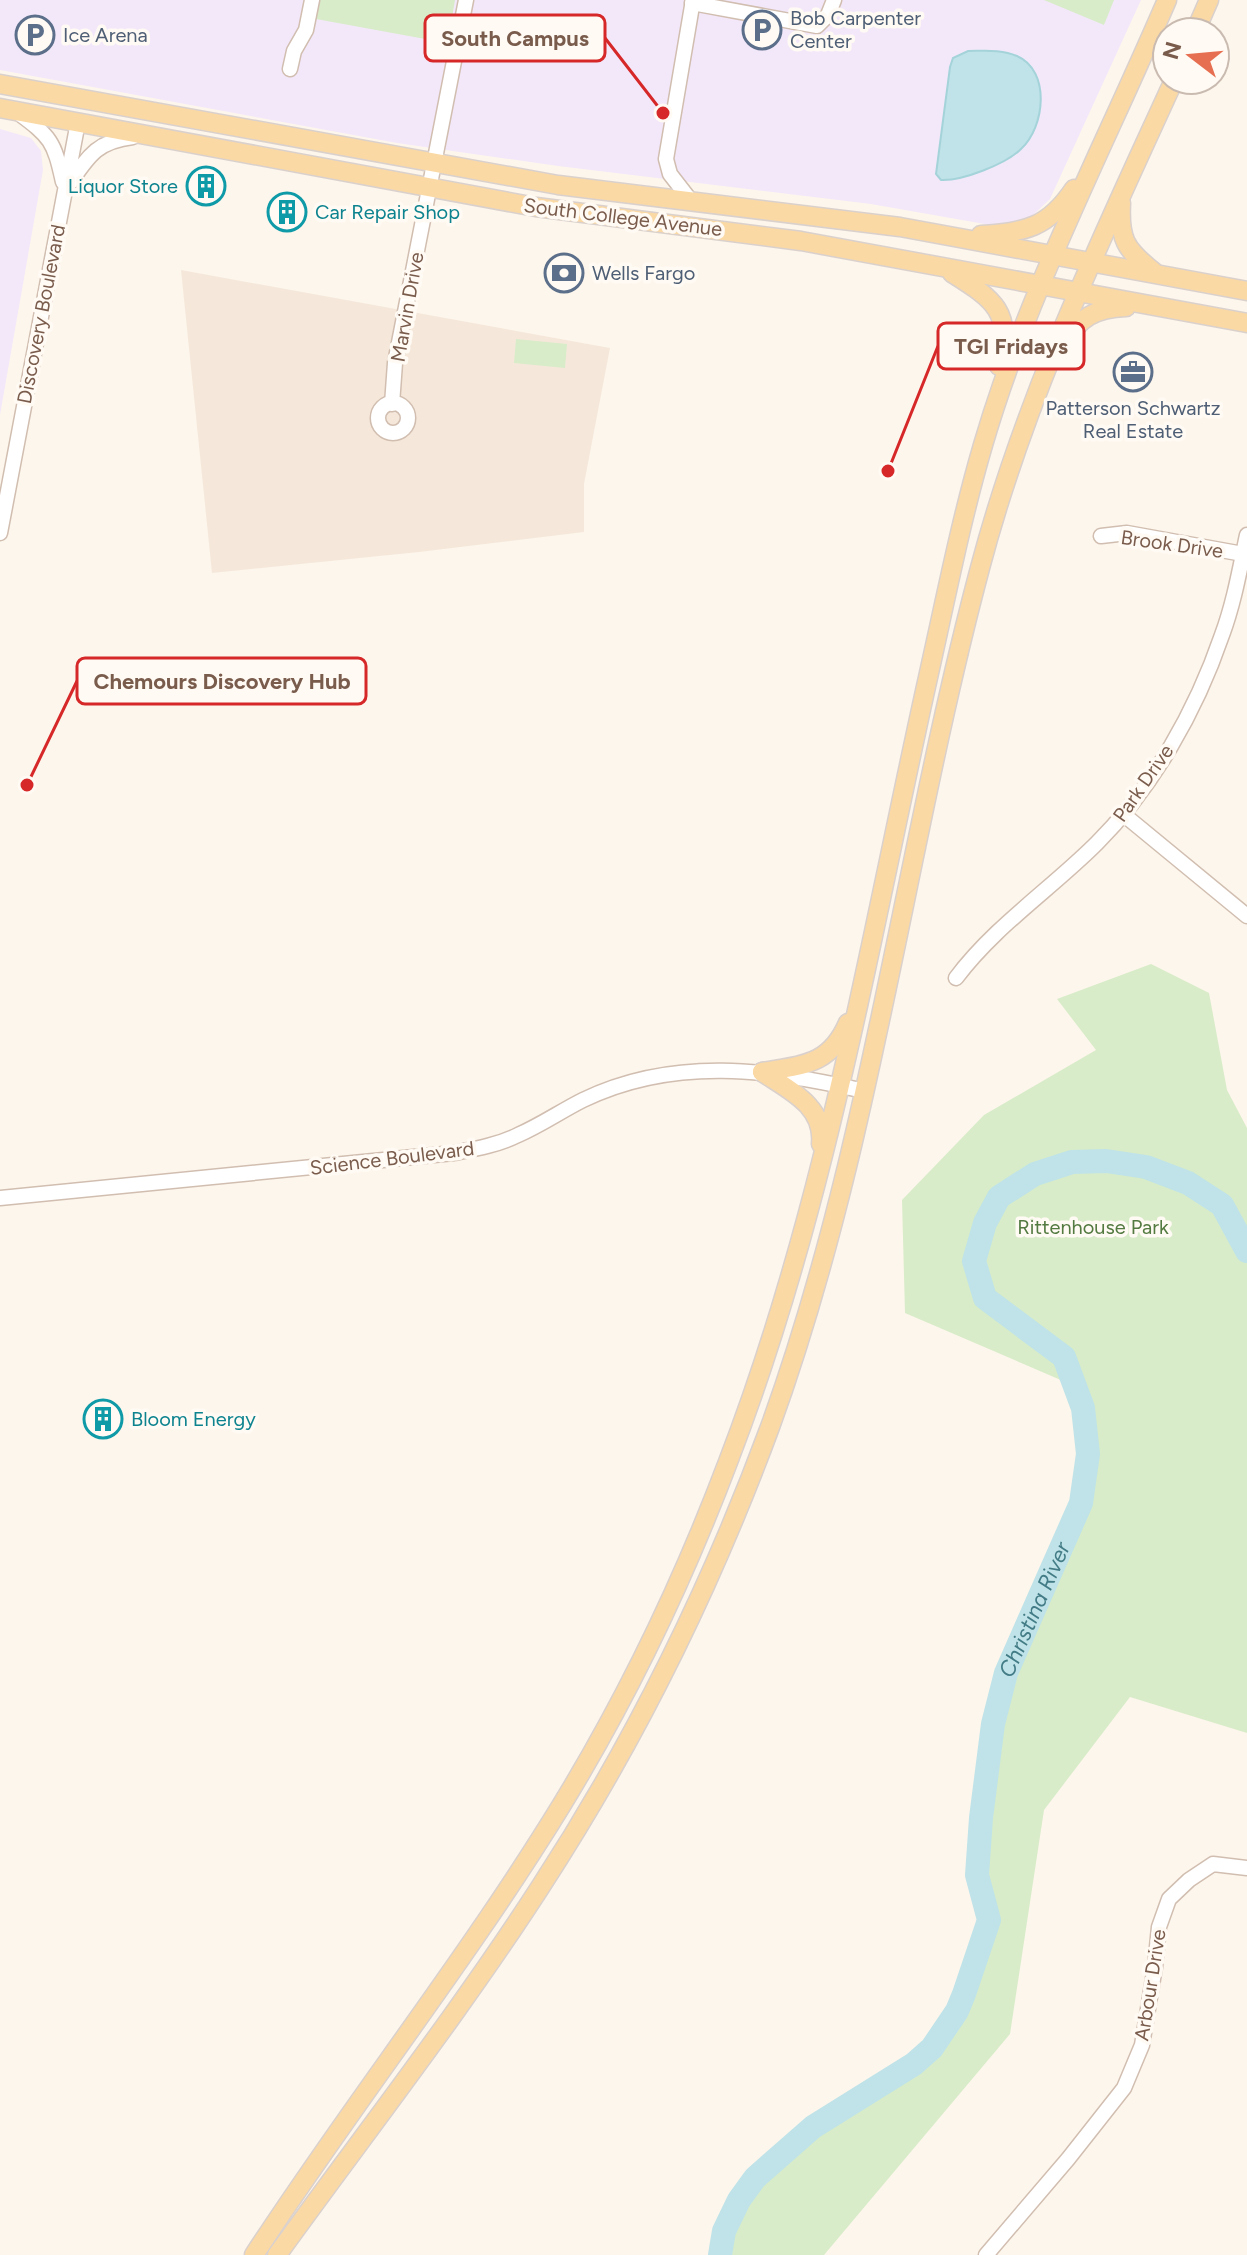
<svg xmlns="http://www.w3.org/2000/svg" width="1247" height="2255" viewBox="0 0 1247 2255" font-family="Figtree,sans-serif">
	<style>
		.residential { fill: #f5e8da }
		.education { fill: #f3e8fa }
		.green { fill: #d8ecc9 }
		.water { fill: #bfe3e8; stroke: #a5d3da; stroke-width: 2 }
		.lines { fill: none; stroke-linecap: round; stroke-linejoin: round }
		.river { stroke: #bfe3e8; stroke-width: 24 }
		.minor-casing { stroke: #d1beb0; stroke-width: 17 }
		.major-casing { stroke: #dad1cd; stroke-width: 21 }
		.minor { stroke: #fff; stroke-width: 14 }
		.major { stroke: #fbd9a5; stroke-width: 18 }
		.labels { text-anchor: middle; stroke-width: 7; stroke-linejoin: round; paint-order: stroke }
		.service-label { font-size: 20px; fill: #4e5e75; stroke: #fffaf3; text-anchor: start }
		.culture-label { font-size: 20px; fill: #0d838f; stroke: #fffaf3; text-anchor: start }
		.street-label { font-size: 20px; fill: #7a5c4d; stroke: #fffaf3 }
		.park-label { font-size: 20px; fill: #537a41; stroke: #fffaf3 }
		.water-label { font-size: 22px; font-style: italic; fill: #437c86; stroke: #fffaf3 }
		.leader { fill: none; stroke: #d62828; stroke-width: 3 }
		.callout-dot { fill: #d62828; stroke: #fffaf3; stroke-width: 3 }
		.callout { fill: #fffaf3; stroke: #d62828; stroke-width: 3 }
		.callout-label { font-size: 22px; text-anchor: middle; font-weight: bold; fill: #7a5c4d }
	</style>
	<rect width="100%" height="100%" fill="#fdf6ec"/>
	<polygon class="residential" points="181,270 610,348 584,484 584,532 419,552 212,573"/>
	<g class="education">
		<polygon points="0,0 1141,0 1050,199 1032,216 1012,224 996,226 871,204 558,166 397,143 0,70"/>
		<polygon points="0,129 31,138 41,151 43,170 0,415"/>
	</g>
	<g class="green">
		<polygon points="319,0 455,0 450,29 436,41 316,19"/>
		<polygon points="1044,0 1114,0 1104,25"/>
		<polygon points="516,339 567,344 565,368 514,363"/>
		<polygon points="1151,964 1209,993 1227,1090 1247,1128 1247,1733 1130,1697 1044,1810 1010,2034 824,2255 720,2255 724,2231 739,2200 755,2178 813,2127 914,2064 932,2048 946,2030 964,1994 989,1920 977,1875 981,1818 993,1724 1006,1673 1063,1547 1081,1503 1085,1480 1088,1454 1086,1432 1077,1387 905,1313 902,1200 984,1115 1096,1050 1057,999"/>
	</g>
	<path class="water" d="M968 51C985 51 1001 49 1017 56 1051 71 1045 127 1021 149 1006 164 962 181 941 180L936 174 950 67 953 58Z"/>
	<g class="lines">
		<path class="river" id="s1" d="M720 2255 724 2231 739 2200 755 2178 813 2127 914 2064 932 2048 957 2011 964 1994 989 1920 977 1875 981 1818 993 1724 1006 1673 1081 1503 1088 1454 1083 1408 1064 1357 985 1298 974 1261 985 1223 999 1197 1035 1174 1072 1162 1106 1161 1146 1167 1188 1183 1222 1205 1247 1251"/>
		<defs>
			<g id="minor">
				<polyline points="692,3 817,26 828,15 834,0"/>
				<polyline points="290,69 294,51 306,30 312,0"/>
				<path d="M17 112C51 137 54 141 63 182"/>
				<path d="M70 183C89 155 98 141 133 137"/>
				<polyline points="691,201 670,174 666,159 693,0"/>
				<circle cx="393" cy="418" r="15"/>
				<polyline points="392,404 395,363 466,0"/>
				<polyline points="0,533 78,122"/>
				<polyline points="1101,536 1127,533 1243,554"/>
				<polyline points="1123,814 1247,916"/>
				<path d="M956 978C995 926 1051 889 1097 843 1153 787 1196 711 1222 635 1234 603 1240 568 1247 535"/>
				<path d="M0 1198 454 1153C475 1149 498 1145 518 1135 541 1125 561 1111 583 1100 674 1056 770 1069 864 1091"/>
				<polyline points="986,2255 1068,2159 1124,2088 1142,2045 1155,1967 1159,1927 1169,1899 1189,1880 1213,1864 1247,1868"/>
			</g>
			<g id="major">
				<polyline points="1195,32 1209,0"/>
				<polyline points="0,84 558,185 900,227 1247,291"/>
				<polyline points="0,108 536,207 801,241 1247,323"/>
				<path d="M1121 203C1119 239 1125 249 1154 272"/>
				<path d="M981 235C1025 232 1048 228 1074 189"/>
				<path d="M952 273C995 300 1013 312 999 366"/>
				<path d="M1062 344C1080 318 1094 308 1126 307"/>
				<path d="M762 1072C789 1090 825 1106 821 1144"/>
				<path d="M762 1072C803 1065 830 1065 848 1023"/>
				<path d="M254 2255C353 2103 466 1961 561 1806 627 1698 683 1581 728 1462 826 1208 870 938 929 673 946 597 961 520 983 445 1028 291 1104 147 1167 0"/>
				<path d="M277 2255C365 2133 459 2013 541 1886 634 1743 711 1587 770 1427 871 1149 904 853 980 568 1025 397 1101 240 1174 80"/>
			</g>
		</defs>
		<use href="#minor" class="minor-casing"/>
		<use href="#major" class="major-casing"/>
		<use href="#minor" class="minor"/>
		<use href="#major" class="major"/>
	</g>
	<defs>
		<symbol id="parking-ring" viewBox="-11 -11 22 22"><circle r="9.5" fill="#fffaf3" stroke="#5c6f8a" stroke-width="1.5"/><path d="M-3.5-5.5H1a3.5 3.5 0 0 1 0 7H-1V5.5H-3.5ZM-1-3.4V-.6H.8a1.4 1.4 0 0 0 0-2.8Z" fill="#5c6f8a"/></symbol>
		<symbol id="building-ring" viewBox="-11 -11 22 22"><circle r="9.5" fill="#fffaf3" stroke="#0f9aa8" stroke-width="1.5"/><path d="M-4-6H4V6H1V3H-1V6H-4ZM-2.5-4.3h1.7v1.8h-1.7ZM.8-4.3h1.7v1.8H.8ZM-2.5-1h1.7V.8h-1.7ZM.8-1h1.7V.8H.8Z" fill="#0f9aa8"/></symbol>
		<symbol id="bank-ring" viewBox="-11 -11 22 22"><circle r="9.5" fill="#fffaf3" stroke="#5c6f8a" stroke-width="1.5"/><path d="M-6-4H6V4H-6ZM0-2.3a2.3 2.3 0 1 0 0 4.6a2.3 2.3 0 1 0 0-4.6Z" fill="#5c6f8a"/></symbol>
		<symbol id="office-ring" viewBox="-11 -11 22 22"><circle r="9.5" fill="#fffaf3" stroke="#5c6f8a" stroke-width="1.5"/><path d="M-6-3h4V-5.5h4V-3h4V5H-6ZM-1-4.5V-3h2v-1.5ZM-6 0V1H6V0Z" fill="#5c6f8a"/></symbol>
	</defs>
	<g fill-rule="evenodd">
		<use href="#parking-ring" x="740" y="8" width="44" height="44"/>
		<use href="#parking-ring" x="13" y="13" width="44" height="44"/>
		<use href="#building-ring" x="184" y="164" width="44" height="44"/>
		<use href="#building-ring" x="265" y="190" width="44" height="44"/>
		<use href="#bank-ring" x="542" y="251" width="44" height="44"/>
		<use href="#office-ring" x="1111" y="350" width="44" height="44"/>
		<use href="#building-ring" x="81" y="1397" width="44" height="44"/>
	</g>
	<g class="labels">
		<g class="service-label">
			<text x="790" y="25">Bob Carpenter<tspan x="790" dy="23">Center</tspan></text>
			<text x="63" y="42">Ice Arena</text>
			<text x="592" y="280">Wells Fargo</text>
			<text x="1133" y="415" text-anchor="middle">Patterson Schwartz<tspan x="1133" dy="23">Real Estate</tspan></text>
		</g>
		<g class="culture-label">
			<text x="178" y="193" text-anchor="end">Liquor Store</text>
			<text x="315" y="219">Car Repair Shop</text>
			<text x="131" y="1426">Bloom Energy</text>
		</g>
		<g class="street-label">
			<text transform="translate(623 217) rotate(7)" y="7">South College Avenue</text>
			<text transform="translate(407 307) rotate(-80)" y="7">Marvin Drive</text>
			<text transform="translate(41 314) rotate(-79)" y="7">Discovery Boulevard</text>
			<text transform="translate(1172 544) rotate(8)" y="7">Brook Drive</text>
			<text transform="translate(1143 783) rotate(-55)" y="7">Park Drive</text>
			<text transform="translate(392 1158) rotate(-7)" y="7">Science Boulevard</text>
			<text transform="translate(1150 1985) rotate(-81)" y="7">Arbour Drive</text>
		</g>
		<g class="park-label">
			<text x="1093" y="1234">Rittenhouse Park</text>
		</g>
		<g class="water-label">
			<text dy="8" stroke="none"><textPath href="#s1" startOffset="768">Christina River</textPath></text>
		</g>
	</g>
	<path class="leader" d="M663 113L605 38M888 471L938 346M27 785L77 681"/>
	<g class="callout-dot">
		<circle cx="663" cy="113" r="8"/>
		<circle cx="888" cy="471" r="8"/>
		<circle cx="27" cy="785" r="8"/>
	</g>
	<g class="callout">
		<rect x="425" y="15" width="180" height="46" rx="8"/>
		<rect x="938" y="323" width="146" height="46" rx="8"/>
		<rect x="77" y="658" width="289" height="46" rx="8"/>
	</g>
	<g class="callout-label">
		<text x="515" y="46">South Campus</text>
		<text x="1011" y="354">TGI Fridays</text>
		<text x="222" y="689">Chemours Discovery Hub</text>
	</g>
	<g transform="translate(1191 56) rotate(286)"><circle r="38" fill="#fffaf3" stroke="#cabbb1" stroke-width="2"/>
	<path d="M0-6L14 30L0 20L-14 30Z" fill="#e76f51"/>
	<text y="-12" font-size="22" font-weight="bold" text-anchor="middle" fill="#7a5c4d">N</text>
	</g>
</svg>
